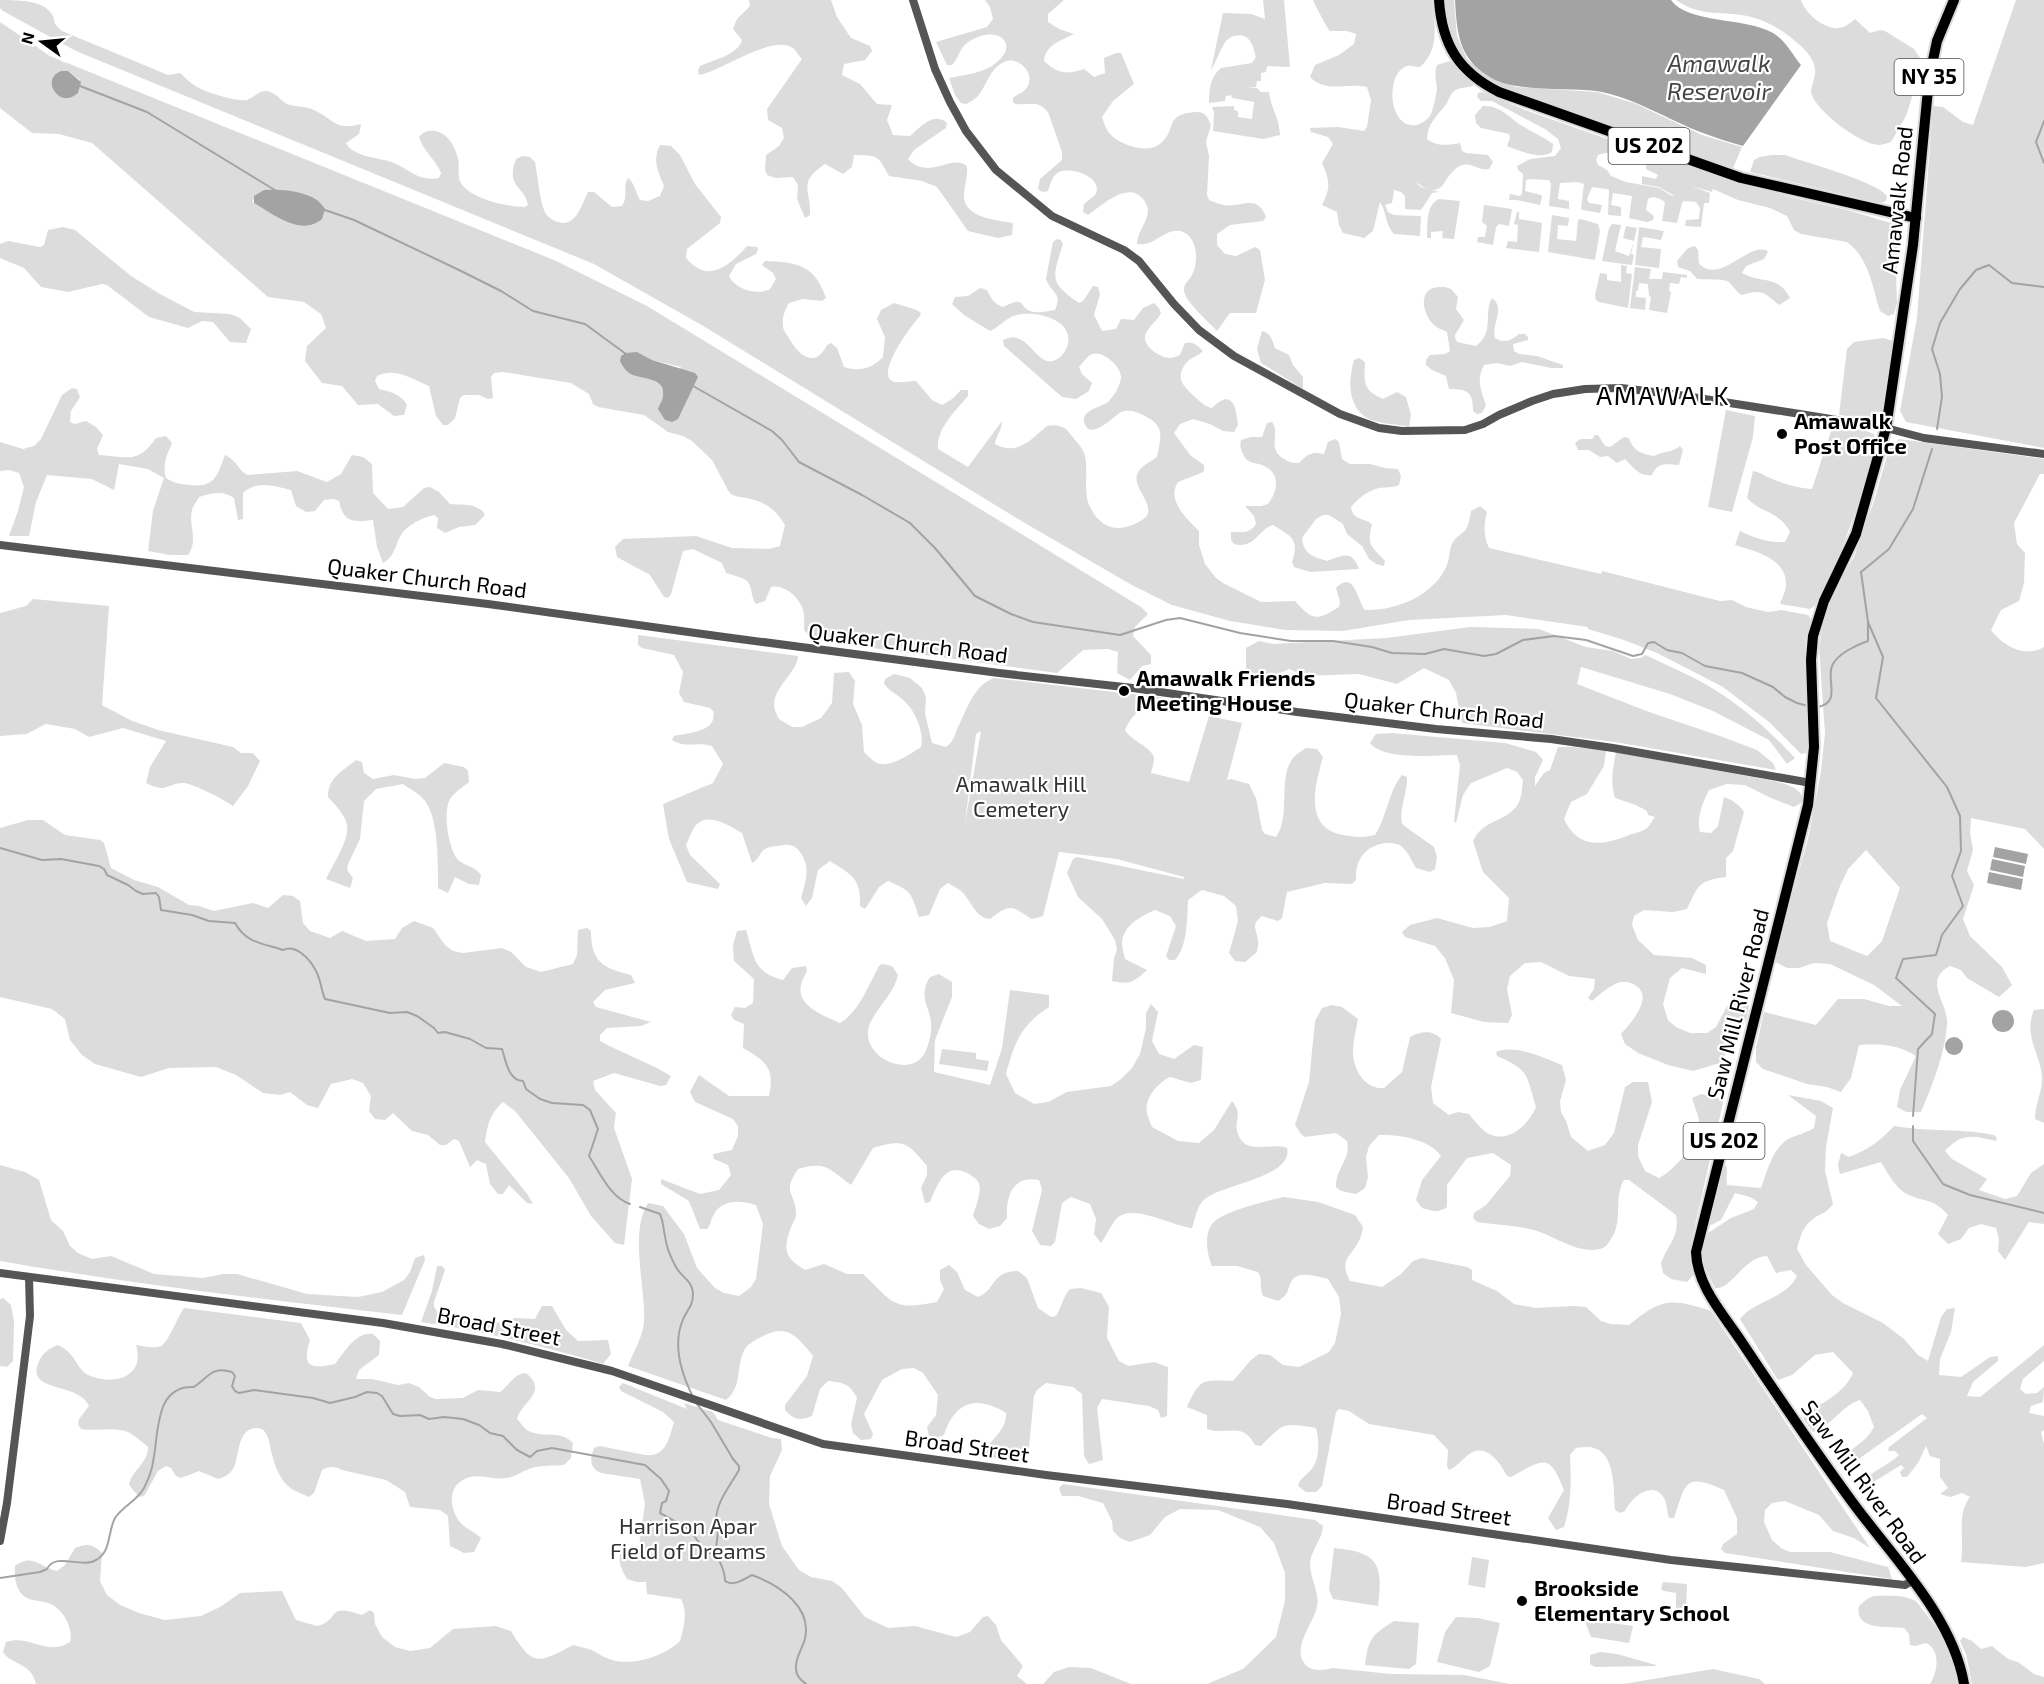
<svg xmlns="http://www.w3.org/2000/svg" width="2044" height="1684" viewBox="0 0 2044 1684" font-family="'Exo 2',sans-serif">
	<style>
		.green { fill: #dcdcdc; fill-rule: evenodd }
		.water { fill: #a3a3a3 }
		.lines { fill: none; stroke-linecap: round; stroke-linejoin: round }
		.stream { stroke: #a3a3a3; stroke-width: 2 }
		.primary-casing { stroke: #dbdbdb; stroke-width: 14 }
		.trunk-casing { stroke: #dbdbdb; stroke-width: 14 }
		.tertiary { stroke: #555; stroke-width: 8 }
		.primary { stroke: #000; stroke-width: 10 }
		.trunk { stroke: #000; stroke-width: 10 }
		.poi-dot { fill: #000; stroke: #fff; stroke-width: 2 }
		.labels { text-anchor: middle; stroke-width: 4.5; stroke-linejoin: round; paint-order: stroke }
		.shield { fill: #fff; stroke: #4c4c4c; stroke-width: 1.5 }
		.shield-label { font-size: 21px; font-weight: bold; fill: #000 }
		.street-label { font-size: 22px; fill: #000; stroke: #fff }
		.poi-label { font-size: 22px; font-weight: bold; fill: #000; stroke: #fff; text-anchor: start }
		.park-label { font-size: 22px; fill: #333; stroke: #fff }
		.water-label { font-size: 24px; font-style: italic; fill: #444; stroke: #fff }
		.quarter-label { font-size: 26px; letter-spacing: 1.5px; fill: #000; stroke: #fff }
	</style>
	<rect width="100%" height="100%" fill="#fff"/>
	<g class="green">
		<path d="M0 0C21 0 53 0 55 24L62 31 168 75 180 73C185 77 189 82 194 85 203 92 237 102 247 100 256 97 261 87 272 93 278 95 281 101 287 104 296 107 306 106 314 110 335 120 335 131 361 124L359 134 346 143C354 158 380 157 394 163 404 167 414 176 425 178 430 179 434 179 439 178L441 173C436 160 423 151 419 137 424 131 428 130 435 131 448 133 455 147 458 158 460 168 456 178 463 186 477 201 506 206 525 207L528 205C525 186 505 187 516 159L523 156 530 157 535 162C538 178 539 196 544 210 546 216 552 220 558 222 576 228 582 204 588 192H594L612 207 622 206C629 195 622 187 628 178 634 182 636 193 640 200L648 201 660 196 664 186C658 171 652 160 660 145L671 146 680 155 695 184 721 217 720 223 687 249 686 258C708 284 728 267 747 246L757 247 758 249 756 254 736 264 729 276C735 289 757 296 770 289L776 279 773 273 762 265 765 261C797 262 815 265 826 298L822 301 803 299 789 303C785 310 782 317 783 326 783 330 787 335 789 338 799 356 815 369 827 345L831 343 837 348 844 367C860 372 871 369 883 357L885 337 877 319 881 310 894 303 917 310 921 313 920 316C912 324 876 373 892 381 897 384 909 381 916 381L932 400 942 405 952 399 961 390H968V396C956 410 936 429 938 449L968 467 1002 421C1002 430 996 436 995 444 1018 456 1030 440 1047 426 1054 424 1061 426 1066 429 1072 437 1083 447 1085 456 1088 471 1084 487 1088 502 1089 506 1092 510 1094 514 1107 532 1124 531 1142 520 1162 508 1127 486 1139 471 1143 465 1152 461 1157 457 1161 436 1166 426 1143 415 1136 412 1130 409 1121 412 1115 415 1088 444 1084 421 1082 410 1102 407 1108 402 1114 396 1120 386 1121 378 1122 367 1103 350 1092 354 1087 356 1083 363 1079 367L1082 374 1092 383 1089 391 1076 399 1062 397 1004 346 1003 340C1027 327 1035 365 1053 361 1059 359 1064 354 1066 349 1079 321 1037 310 1017 315 1006 317 1000 327 990 331L964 315 952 304 955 297 968 296 980 288 987 290C991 298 994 304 1003 307 1028 294 1017 309 1034 312 1040 313 1048 311 1055 310 1063 292 1051 294 1046 279L1053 242 1057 239 1061 240 1063 244C1053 277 1048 282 1079 303L1083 301 1093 286 1098 287 1100 294 1094 315 1102 331 1116 329 1121 319 1134 320 1143 308 1154 303 1159 308 1161 313C1157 321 1150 325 1146 333 1140 345 1160 358 1170 358 1173 358 1176 356 1180 355L1185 343C1193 341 1197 345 1203 351 1197 357 1188 358 1184 366 1175 381 1186 388 1196 398 1202 403 1204 406 1212 408 1232 388 1236 406 1238 425L1234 432 1223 431 1210 424 1193 419 1180 424 1174 433 1190 455 1204 465V471L1201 473 1178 482C1166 500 1187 519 1199 531V545L1205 564 1216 578 1223 583 1261 602 1295 601C1313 621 1316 621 1339 607L1340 602 1336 588C1355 569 1357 601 1365 610 1396 611 1435 595 1447 565 1450 557 1449 548 1453 542 1456 536 1463 534 1466 529 1469 525 1470 516 1471 511L1480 506 1487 512C1484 525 1483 535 1489 548L1601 574 1602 571 1720 601 1732 600 1746 607 1768 612 1781 610 1808 615 1811 619 1805 641 1809 734 1806 753 1801 754 1769 722 1723 687 1657 653 1624 640 1588 629V627L1506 615 1409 620 1343 631 1285 630 1230 621 1172 605 1130 584 1018 519 705 327 594 264 76 51 3 11 0 8Z"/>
		<path d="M749 0H831L837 17 851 38 870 46 872 51 865 60 844 64 842 75 860 84 877 104 892 105 887 120 893 135 910 136C920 127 934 111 947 123L946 128 914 150 908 159C928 181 952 153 967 166 968 178 963 191 964 199 968 219 998 220 1013 223L1012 235 998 238 968 231 937 187 922 181 889 176C877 154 879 156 854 155L852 167 843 174 825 164C797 183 811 188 810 215L805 218 797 199 798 185 793 177 776 178 767 175 765 170 766 155 779 146 784 138 782 128 768 120 767 109 802 59C799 56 796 51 793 48 771 34 722 71 699 75L698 70 700 66C713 60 738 55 742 40L733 29 737 19 750 6Z"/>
		<path d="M985 0H1064L1048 14V22L1059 29 1074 34C1062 40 1045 45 1044 61 1058 74 1067 75 1084 69L1094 77 1105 73 1104 58 1116 53H1121L1134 84 1113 101 1102 117C1104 122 1106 130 1110 134 1120 145 1148 155 1161 143 1178 128 1163 115 1195 112 1205 111 1208 117 1211 125L1206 142 1209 156 1207 195 1209 200C1214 202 1219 204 1224 205 1241 208 1257 193 1266 217L1263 221 1230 225 1217 234V245L1225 254 1236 256 1255 247 1260 250 1265 280 1256 313H1230L1217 331C1209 322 1186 303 1184 291 1183 284 1189 281 1192 275 1199 262 1198 235 1180 231 1164 228 1155 247 1137 244 1138 229 1148 223 1148 209 1147 205 1145 200 1141 197 1126 182 1101 206 1088 215L1083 212 1084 204C1087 201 1092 198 1095 195 1106 177 1066 164 1056 174 1052 178 1050 185 1048 191L1042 192 1038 189 1040 179 1062 160V152L1048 112C1036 98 1028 107 1013 103V98C1016 95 1022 93 1025 90 1038 76 1020 55 1004 62 990 68 987 85 978 96 975 99 970 102 966 104L961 103 955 95 949 78C963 75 978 74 990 67 1024 47 999 21 967 43 959 49 959 58 952 65H947L936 42 987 27 993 19 990 7Z"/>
		<path d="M1263 0H1284L1290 67 1267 66 1266 72 1261 73V81H1257L1256 87 1247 88H1257L1261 92H1269C1271 109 1279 116 1280 135L1263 139 1213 131 1214 112 1212 107 1234 106V110L1238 111V117L1252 119 1254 102 1232 98 1231 95 1226 96 1225 101 1209 103C1209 90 1210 77 1221 68L1252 63 1256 57C1254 52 1254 47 1251 43 1246 31 1229 34 1224 44 1219 52 1216 62 1211 70L1223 13 1251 14 1265 19Z"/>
		<path d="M1313 0H1432C1434 25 1441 48 1420 67 1416 67 1411 65 1407 66 1385 73 1388 129 1416 125 1421 124 1429 119 1431 114 1433 110 1437 92 1437 88 1436 79 1434 74 1437 65L1450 61 1473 84V86C1466 88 1460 87 1454 91 1449 95 1449 102 1444 107 1436 116 1427 126 1427 139 1436 147 1449 145 1460 143L1462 151 1466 153 1488 155 1493 162 1489 169C1479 171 1472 162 1462 165 1440 174 1448 205 1414 181L1421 187 1439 192 1432 193 1421 210 1405 209V196L1401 192 1394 190 1392 203 1385 205 1388 212 1394 215 1421 216 1420 236 1394 234C1385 225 1387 212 1380 202L1373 231 1364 238 1343 233 1339 225 1337 212 1322 205C1331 188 1330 181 1322 163L1333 144 1328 137 1311 132 1310 128 1338 127 1364 131 1367 127 1371 100 1367 87C1347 82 1327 94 1310 77L1315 65 1339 55 1354 44 1356 34 1347 31H1330C1327 28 1314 3 1313 0Z"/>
		<path d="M1444 0H1454L1457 36 1467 59 1489 77 1516 87 1597 92 1634 103 1702 135 1742 147 1733 168 1721 166 1502 88C1475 74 1456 58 1447 28 1444 20 1445 9 1444 0Z"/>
		<path d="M1676 0H1801C1805 14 1828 33 1843 27 1847 26 1851 22 1855 19L1870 33 1880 30 1885 31 1914 49 1923 62 1906 116 1891 142C1887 143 1882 145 1878 145 1859 143 1815 111 1811 92 1811 88 1813 83 1814 79 1818 66 1811 56 1802 47 1787 33 1771 22 1751 17 1724 10 1701 18 1676 0Z"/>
		<polygon points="2016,0 2044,0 2044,448 1906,422 1900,411 1917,318 1933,106 1943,107 1963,122 1973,125"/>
		<path d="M0 22 50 56 554 260 647 306 1141 607 1148 614 1135 627 1133 636 1151 655V664L1142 666 1130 680 1117 673 1118 652 1108 649 1083 650 1057 673 822 641 812 638 804 630C804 624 805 616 803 610 800 598 784 584 771 587L765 601 756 604C750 597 753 585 746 580 741 577 732 575 726 573L722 563 693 549 683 551 671 594 668 598 664 597 650 575 617 557 615 547 623 539 696 536 732 548 769 549 780 546 785 525C775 509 766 502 747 498 740 497 734 497 729 492L712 460 692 441 683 436 668 432 644 415 598 407 593 404 589 394 571 383 503 372 494 373 491 377 493 398 488 399 479 395H464L460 398 455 418 448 425H443L436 416 429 386C412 379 395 367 377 376L375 381 379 389C391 392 401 394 407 405L404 415 394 416 378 404 358 405 342 386 322 383 305 361 307 346 326 328 321 314 304 302 268 297 92 143 59 134 32 133 0 108ZM61 71H68L80 80 78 93 68 99ZM264 190H272L307 195 292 224 254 203 252 201ZM637 352 652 360 681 367 658 409 664 394 660 384 653 380Z"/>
		<path d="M1483 92 1520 108 1638 150 1636 156C1620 159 1617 148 1598 155L1596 160 1598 165 1607 170 1611 176 1626 182 1659 188 1672 196 1676 194 1673 195 1659 187 1642 184V176L1656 179 1658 175 1646 169 1648 150 1716 174 1717 176 1790 197 1851 211 1894 224 1897 228 1900 238 1896 271 1897 303 1894 314 1888 316 1880 311C1872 287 1870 259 1847 242L1801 234 1794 230 1787 216 1770 208 1738 200 1713 189 1712 192 1691 186 1710 193 1709 203H1704L1701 227 1685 226 1686 220 1699 219 1700 208 1696 202 1684 201 1682 203 1677 223 1662 221 1665 202C1659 199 1655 195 1648 199L1646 210 1654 216 1653 220 1647 222 1629 218 1632 196 1613 193 1611 205 1621 207V216L1608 215 1609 190 1607 189 1592 187 1587 199 1589 203 1602 205 1600 213 1583 210 1581 209 1584 184 1577 182 1560 183 1558 197V199L1569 201V209L1549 206 1551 184 1549 180 1530 179 1526 180 1525 191 1541 195 1542 197 1540 205 1517 200H1509L1510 194 1520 196 1522 194 1523 174 1518 170 1517 166 1530 159 1555 156 1561 148 1558 139 1545 129 1492 101H1481L1477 97 1478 93Z"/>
		<path d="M1483 106C1501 105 1510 119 1524 127 1534 133 1544 137 1553 144L1552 152C1540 160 1520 151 1507 146L1510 138 1509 134 1481 128 1476 123 1475 115Z"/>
		<path d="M1772 155H1785C1804 162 1878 182 1887 196L1886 201 1881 203 1750 172 1754 160 1760 157Z"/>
		<path d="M1439 199 1460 201 1454 239 1442 238 1443 231 1431 232V238H1427C1428 224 1425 206 1439 199Z"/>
		<polygon points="1484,205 1512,209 1509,226 1499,224 1496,227 1493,245 1477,242 1478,237 1485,237 1487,226 1482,222"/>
		<polygon points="1517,212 1519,212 1519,219 1542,223 1539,252 1506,248 1508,241 1517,242 1518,225 1514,224"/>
		<polygon points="1552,215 1569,218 1568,226 1558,225 1557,239 1576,241 1578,220 1581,219 1598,224 1600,231 1595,260 1548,252"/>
		<polygon points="1612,224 1621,225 1615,251 1629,256 1634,241 1623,238 1626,226 1637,228 1631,254 1634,255 1632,265 1602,261 1609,228"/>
		<polygon points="63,227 75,230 131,276 160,294 194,312 230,314 240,318 251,329 246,343 230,342 213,322 202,321 188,328 149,317 107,285 102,284 68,292 41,287 24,268 0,258 0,244 8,241 40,247 44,245 48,230"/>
		<polygon points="1639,227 1664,231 1661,240 1643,237 1641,247 1661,249 1659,268 1635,265"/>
		<path d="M1695 246 1698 250 1699 264C1718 281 1738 255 1757 250 1760 249 1763 250 1766 250L1768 252 1764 259 1746 266 1742 273C1760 284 1778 274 1790 298L1779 305C1764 292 1761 289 1742 295 1735 292 1733 284 1727 281 1724 279 1703 280 1697 279L1690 271 1678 267 1677 261 1688 248Z"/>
		<polygon points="1621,265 1627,266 1626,273 1632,274 1628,308 1599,302 1596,300 1595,295 1600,273 1607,274 1607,280 1621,282"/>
		<polygon points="1635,267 1651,269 1649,279 1662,279 1663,272 1687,275 1687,278 1681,277 1679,284 1670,283 1669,291 1671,292 1667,313 1649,310 1651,297 1649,296 1648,284 1639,283 1638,291 1636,291 1636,297 1646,298 1645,310 1630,308"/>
		<path d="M1445 287 1451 289 1458 297 1456 309 1464 320 1455 335V338L1457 342 1476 346C1495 332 1483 314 1492 298 1506 309 1491 324 1495 338 1504 344 1512 340 1519 334H1525L1528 337V340L1513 344 1514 351 1519 354 1537 356 1563 365V368H1551L1522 362 1510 366 1497 363 1484 365C1476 379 1481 391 1486 405L1482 413 1477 414 1473 411C1473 392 1468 389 1449 389L1446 376 1432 370 1426 365V360L1430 355 1445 354 1450 351 1447 332C1443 330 1437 328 1434 325 1425 317 1418 296 1431 289 1434 287 1441 287 1445 287Z"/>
		<path d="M1262 331C1271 333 1272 340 1275 348L1289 355 1293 365 1303 377V389L1261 363 1257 349Z"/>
		<polygon points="1883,338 1893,341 1882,413 1877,419 1869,419 1839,415 1847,349 1854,342"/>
		<path d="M1359 358 1365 362C1364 383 1363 390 1383 399L1397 392 1406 397 1411 415 1409 427C1398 424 1382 424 1371 420 1347 409 1348 381 1354 360Z"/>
		<path d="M72 388 77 389 80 397 71 411 70 422 75 424 86 421 96 427 103 435 97 449 99 455C128 457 138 464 156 438L166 436 172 443C167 455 162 464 166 478 174 483 179 484 189 485 215 488 217 476 225 455 239 462 238 471 248 475L297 471 327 482 341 474 352 455 363 457 372 464 373 493 388 509 403 507 424 488 430 487 439 492 450 504C462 505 479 503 485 515L475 525 459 527 445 533 437 528 438 518 434 515C422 518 408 524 401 535 394 547 396 555 383 563L377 547 373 520C354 522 343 523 339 501L334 499 324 500 315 511 306 512 296 506 291 490C274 486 258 480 243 493V519L238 520 234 498C223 490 212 493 199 497 197 501 193 506 192 510 188 526 199 539 188 555H170L148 551 153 511 164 478 148 469 119 464 114 490 92 479 47 475 36 502 29 536H9L18 511 24 487 19 473 9 470 0 471V442L23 449 34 446 41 439 62 395Z"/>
		<polygon points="1726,410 1755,416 1753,437 1732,512 1708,507"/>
		<path d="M1272 422C1281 434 1266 448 1284 459 1289 462 1292 463 1299 463 1307 454 1312 451 1324 454L1328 442 1335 439 1339 442 1342 459 1350 464H1370L1385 468 1398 469 1401 476 1399 485C1392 488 1386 487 1379 488 1369 490 1357 499 1351 507 1352 520 1364 518 1372 524 1367 546 1370 545 1385 561L1384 566 1376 564 1369 559 1362 546 1347 534 1343 524 1329 515H1323L1316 519 1302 538C1304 555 1312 556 1327 561 1343 555 1352 550 1359 569L1310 572 1294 567 1292 562C1300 539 1291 536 1273 525 1259 529 1254 550 1234 544L1231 540V532C1243 532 1249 534 1256 524L1254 516 1245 506H1261L1268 504C1277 493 1281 475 1266 467 1257 461 1248 466 1243 454 1240 448 1240 446 1241 440L1251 437H1262L1267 423Z"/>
		<path d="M1833 425 1863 430 1874 434C1879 447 1847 536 1840 554 1833 571 1824 588 1816 605L1810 609 1780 604C1782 598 1786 591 1786 585 1787 558 1754 551 1735 545L1740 531C1754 538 1769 543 1785 542L1790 532C1780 511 1760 513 1747 498L1753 471C1760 472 1765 476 1772 479 1785 484 1797 488 1812 489Z"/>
		<path d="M1595 435H1598L1605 446 1610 447 1624 437 1629 438C1633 451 1642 454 1654 456 1663 451 1672 453 1680 446L1683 450 1679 465C1665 464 1658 462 1652 475 1639 477 1633 467 1625 459L1617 463 1608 456 1600 457 1589 450H1578L1575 443 1580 439H1592Z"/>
		<path d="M1899 439 2044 459V474H2040L2014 523 2017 544 2025 553 2024 583 2019 601 2001 610 1991 630C2004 647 2025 658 2044 647V849L2025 829 1971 818 1970 833 1973 850 1967 871 1974 885 1963 919 1970 936 2002 967 2012 985 1999 997 1967 978 1961 970 1950 966C1922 981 1948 1002 1947 1023 1946 1051 1932 1086 1921 1112H1906L1897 1107 1900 1090 1916 1056C1896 1044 1882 1044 1859 1045L1851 1078 1841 1092 1827 1087 1807 1084 1763 1069 1756 1062V1048L1764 1012 1816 1025 1838 999H1864L1889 1006H1902L1874 985 1830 964 1814 963 1799 968H1787L1774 961 1809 835 1821 771 1825 733 1819 647 1824 616 1833 593 1854 557 1874 501 1889 449ZM1866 850 1900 888 1882 941 1867 956 1830 941 1827 923 1840 886 1848 869Z"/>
		<path d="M33 599 109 606 102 705 130 720 158 730 233 747 241 753H253L260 761 248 786 233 806C225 800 194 784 184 783 166 783 168 794 146 783L150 767 166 741 123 728 89 737 75 729 46 724 26 734 0 736V613L26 606Z"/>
		<path d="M1470 627 1539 629 1586 647 1613 651 1631 659 1640 658 1646 655C1666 665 1686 673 1705 684 1739 703 1769 730 1795 758L1787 764 1769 740 1713 711 1670 694 1581 667 1577 684 1649 712 1720 736 1757 750 1773 763 1776 770 1615 742 1462 723 1456 693 1449 680 1424 668 1397 684 1359 674 1305 676 1289 669 1254 685 1246 679V648L1259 641 1273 644 1386 638Z"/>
		<path d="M638 635 798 656C797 673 774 686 774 705 774 709 777 715 779 719L792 727H802L821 718 832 703 834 673 849 672 855 681 853 704 862 725 864 752C867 755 871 759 875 762 888 770 910 754 921 747 925 732 914 708 902 699 896 693 888 691 884 683L885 679 894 674 910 678 922 688 926 697 925 713 932 743 946 747C955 741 955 732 960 723 968 706 975 685 994 678L1165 698 1170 700C1153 717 1139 698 1125 730 1131 741 1152 747 1154 758 1154 762 1152 769 1151 773L1189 782 1209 716 1242 723 1227 780 1231 779 1249 784 1256 798 1262 830 1265 834 1276 837C1292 815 1276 775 1295 756 1298 753 1303 750 1306 748L1317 749 1323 757C1315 785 1303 828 1343 835 1354 837 1363 838 1375 835 1387 817 1388 792 1402 775L1407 777C1408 791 1397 815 1403 825L1434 847 1437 857 1435 869 1430 872 1416 868C1412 862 1409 853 1403 848 1399 843 1391 843 1385 843 1365 846 1355 860 1356 880L1352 884 1325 883 1287 892 1282 918 1278 921 1262 916C1250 925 1257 930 1258 941 1259 945 1257 949 1257 952L1245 962 1235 961 1229 953 1238 921 1236 906 1224 896 1202 890 1188 900C1187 918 1188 946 1175 960H1169L1166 956 1176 926 1170 916 1155 910C1141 916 1122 926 1122 944 1122 948 1124 954 1125 959L1147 970C1134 982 1130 985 1112 981L1114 958 1117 950 1115 940 1102 919 1078 897 1067 873 1073 859 1077 857 1184 879V877L1117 859 1059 852 1043 916 1032 919C1011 906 1011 903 990 919 974 917 972 901 961 891 958 888 952 886 948 883L940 889 929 915 919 917C911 893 912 891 888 881L879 887 865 909 860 906C861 878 852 875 830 861L818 870 812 898 806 906 801 898C806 881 811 867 800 852 796 846 790 844 784 845 778 846 770 846 765 849 759 853 759 860 752 863L742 833C731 827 710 812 697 824 692 829 689 839 686 845L690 855 720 884 718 889 687 882 669 839 663 804 713 783 723 764 712 746C696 741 686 749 672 740L674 736C683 734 707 732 712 722 714 719 713 715 714 712L710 708 684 702 679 693 683 672 674 655 642 648 638 645ZM981 731 965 823 976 734Z"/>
		<path d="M1392 733 1505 743 1536 752 1543 760 1535 777V786L1544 773 1550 770 1558 747H1572L1606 750 1604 766 1593 784 1587 794 1571 802 1564 819C1578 849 1602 846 1629 835 1634 833 1642 832 1647 828 1650 826 1652 820 1655 817L1648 815 1647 811 1636 805 1615 798C1610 782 1613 768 1616 752L1774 781C1788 785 1800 787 1804 801L1794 807 1771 798 1745 785 1727 784 1709 790C1703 802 1696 818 1700 832L1711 833 1718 826 1724 797C1731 799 1740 805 1744 812L1733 851 1726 858V877C1698 881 1699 884 1687 909L1673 912 1644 910 1634 916 1632 925 1638 940 1654 955 1692 958 1706 965V974L1682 968 1670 978 1663 1004 1668 1020 1676 1027 1690 1033H1707L1716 1027 1727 1006 1742 997 1747 998 1749 1007 1747 1018 1720 1063 1693 1071 1668 1065 1638 1053 1625 1044 1621 1034C1632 1022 1656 995 1633 984 1628 981 1620 981 1615 984 1607 988 1599 995 1592 1001L1588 998 1594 989 1595 979 1569 976 1541 962 1525 963 1510 976 1507 989 1512 1015 1508 1023 1484 1022 1451 1013 1454 980 1445 958 1435 946 1405 937 1402 932 1410 925 1437 918 1473 928 1490 927 1507 921 1509 898 1483 872 1473 841C1483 819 1507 822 1518 804 1522 798 1522 787 1523 780L1517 772 1507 768 1471 783 1463 795 1456 823 1454 821 1460 765 1457 755C1435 755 1385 761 1370 743L1376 734Z"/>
		<path d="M356 760 362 762 364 773 373 779 394 775 415 779 425 778 444 763 464 767 468 771 469 782C463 787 452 794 449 801 443 814 449 850 458 860 465 866 476 867 481 875L479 885 469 884 455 877 448 893 438 888C438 865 439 819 425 801 420 794 410 789 403 784L376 789 364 801 360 839 348 864 347 870 353 878 350 888 326 879C332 866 350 839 347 825 345 814 335 805 328 797 328 777 342 772 356 760Z"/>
		<path d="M28 820H43L65 835 100 840 104 843 111 868 134 880 158 887 189 905 199 906 214 911 253 903 268 908 283 895 293 896 300 901 303 923 310 931 330 938 342 931 366 941 395 939 402 928 414 921 433 928 445 945 453 951 463 953 502 948 511 952 526 967 541 972 573 964 577 955 578 930 587 928 591 931C591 962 603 968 631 975L635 983 605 990 593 1002 596 1007 651 1022 641 1026 607 1028 600 1035V1041C624 1054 648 1062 671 1076L666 1085 660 1086 614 1073 593 1081 595 1090 616 1113 614 1128 632 1179 624 1245 615 1243 591 1216 569 1178 515 1111 503 1102C490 1113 487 1126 485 1142L528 1195 533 1204 527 1203 509 1185 503 1194H498L490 1184 486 1164 477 1160 470 1167 459 1141 454 1139 446 1145H440L428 1135 412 1131 393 1113 385 1120 375 1119 369 1111 371 1096 363 1083 352 1079 331 1084 318 1108 307 1105 290 1092 280 1095 263 1093 236 1075 216 1067 169 1068 141 1077 95 1064 82 1055 70 1040 65 1019 52 1009 0 997V828Z"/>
		<path d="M746 930C754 956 753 973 783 980L792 968 806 966 807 971C805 975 802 980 801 985 796 1006 825 1016 840 1023 859 1012 868 986 879 966L882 964 892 966 898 975C894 997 866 1016 868 1035 870 1063 917 1079 927 1048 929 1042 932 1032 931 1025 931 1007 917 998 930 977L939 974 952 982V997L935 1040 934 1072 990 1085 1002 1048 1010 990 1049 995V1007C1020 1026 1015 1042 1006 1074L1015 1093 1034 1104 1048 1102 1067 1092 1111 1086 1121 1079 1132 1068 1140 1054 1146 1028V1013L1151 1004 1158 1012 1152 1041 1159 1054 1174 1059 1194 1045 1203 1047 1201 1080 1191 1083 1170 1077C1158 1083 1144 1098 1147 1113 1148 1117 1150 1123 1152 1127L1178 1141 1199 1143 1214 1130 1232 1101C1244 1116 1233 1119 1238 1134 1246 1156 1270 1142 1287 1148 1294 1177 1223 1184 1205 1199 1197 1205 1195 1219 1192 1228 1172 1226 1133 1203 1117 1218 1111 1225 1106 1236 1101 1243L1094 1234 1096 1219 1090 1204 1071 1197 1062 1203 1055 1242 1051 1246 1040 1245 1032 1231 1042 1190 1039 1180C1012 1175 1006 1197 1007 1218L1000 1226 989 1229 979 1224 973 1216C975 1208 982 1192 979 1184 978 1179 973 1177 969 1174 945 1160 937 1186 930 1202L925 1203 921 1188 927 1175V1166C907 1142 904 1139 873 1148L851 1185C829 1169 826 1161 798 1169 781 1194 796 1192 796 1214 796 1218 793 1223 791 1227 783 1249 784 1258 805 1270L824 1264 847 1274H863C894 1303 892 1311 937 1302L944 1289 940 1280V1270L949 1265 957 1272 965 1290 978 1297C997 1289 990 1272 1018 1271L1027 1278 1038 1308 1051 1317 1056 1316C1062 1307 1063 1296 1070 1289L1081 1288 1101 1293 1109 1307 1107 1338 1119 1361 1128 1366 1154 1362 1168 1367 1167 1416 1161 1418 1158 1410 1149 1406 1102 1399 1097 1408 1103 1460 1089 1464 1084 1456 1082 1394 1073 1387 1046 1383 1037 1390 1034 1396 1029 1447 1017 1458 1002 1460 985 1455 982 1451C992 1441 1007 1428 1006 1413 977 1395 955 1401 944 1435L934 1439 929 1437 927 1427 936 1415 938 1395 923 1373 914 1368 902 1369 882 1380 864 1414 873 1434 871 1439 861 1440 853 1433 851 1424 857 1398C849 1383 844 1383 828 1381L820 1389 812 1416C800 1421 794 1420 785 1410V1405L807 1376 813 1356C795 1334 787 1323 759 1338 752 1342 746 1345 743 1353 736 1370 742 1387 726 1400L628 1366C633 1353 643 1336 644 1322 646 1288 629 1233 648 1203L663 1206 684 1234 697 1268 715 1288 724 1293 739 1296 751 1287 756 1279 763 1224 756 1205C740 1200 721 1199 713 1216 710 1222 711 1225 707 1229H700L689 1201 661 1184V1179L700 1194 719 1190 731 1175 728 1165 714 1159 713 1154 732 1150 738 1136V1126L733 1119 695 1102 690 1092 699 1075 729 1096H769C775 1068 766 1061 743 1048L744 1024 734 1020 731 1015 735 1007 745 1008 753 1003 754 979 734 961 733 945 737 931Z"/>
		<path d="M1332 1005 1342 1007 1358 1019C1356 1030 1353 1042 1353 1053 1353 1070 1366 1090 1384 1088L1402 1072 1410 1037C1420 1032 1432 1029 1441 1039L1431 1087 1433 1103 1449 1115 1458 1112 1469 1114C1473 1119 1477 1124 1482 1129 1503 1148 1527 1128 1536 1107 1526 1075 1530 1070 1497 1056L1496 1052C1515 1044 1545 1058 1562 1065L1566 1080 1560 1101 1561 1112 1566 1121 1571 1137 1588 1151 1605 1145 1614 1133 1625 1087 1633 1082H1648L1652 1102 1638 1145V1156L1645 1171 1659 1178C1674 1171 1702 1139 1699 1121 1698 1114 1694 1105 1692 1098L1701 1094 1721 1099 1723 1103 1691 1243 1694 1274 1687 1282 1671 1279 1663 1273 1661 1263C1668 1244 1680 1237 1676 1215L1629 1180H1624C1614 1196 1622 1216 1614 1234 1611 1238 1608 1246 1603 1248 1581 1256 1556 1237 1537 1231 1518 1225 1496 1225 1477 1222L1473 1218 1474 1213 1486 1205 1510 1176 1511 1165 1493 1153 1467 1158 1447 1185V1207C1440 1213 1431 1211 1422 1208L1416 1200 1422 1180 1441 1156C1430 1139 1397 1134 1379 1135L1369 1146 1366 1157 1368 1177 1365 1188 1356 1194 1341 1191 1336 1187C1336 1167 1351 1160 1347 1141L1336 1133 1305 1137 1301 1134 1295 1125 1309 1082 1315 1021 1322 1008Z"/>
		<path d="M2044 1009V1123L2035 1119C2035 1105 2042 1093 2042 1078 2041 1054 2023 1037 2034 1010Z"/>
		<polygon points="942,1049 976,1053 976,1059 989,1061 987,1071 939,1064"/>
		<path d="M1788 1095 1821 1101 1833 1108 1826 1147 1825 1171 1833 1204C1825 1215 1822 1212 1813 1219 1803 1226 1800 1237 1797 1249L1806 1265 1832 1295 1843 1303 1883 1323 1904 1339 1918 1355 1928 1361 1941 1317 1947 1309 1955 1308 1951 1332 1940 1359 1939 1375 1961 1377 1990 1357 1998 1356V1361L1973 1382 1967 1396 1980 1397 2044 1345V1361L2023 1379 2020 1389 2026 1394 2037 1393 2044 1387 2043 1402 2031 1406 2029 1413 2044 1416V1430L2041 1432 2044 1444V1563L2026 1567 1961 1562C1965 1540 1956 1515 1970 1497L1962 1493 1950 1497 1940 1494 1948 1488 1940 1477V1459L1930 1456 1926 1446 1918 1463 1907 1477H1902L1900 1472 1904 1468 1901 1465 1872 1483 1866 1480C1874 1469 1889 1465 1899 1455L1895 1451H1888L1889 1447 1927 1418 1922 1414 1853 1463 1847 1462 1846 1455C1857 1444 1866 1442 1874 1427L1868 1411 1860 1400C1841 1406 1832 1426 1813 1432L1804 1420 1803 1414C1821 1404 1845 1393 1853 1373L1833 1352 1815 1355 1792 1375 1778 1380 1740 1319C1755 1300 1786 1299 1797 1276L1791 1270 1776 1273 1767 1256C1743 1257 1732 1290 1715 1288 1705 1270 1699 1255 1705 1235L1731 1218 1754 1209 1758 1202 1750 1197 1735 1193 1721 1220 1709 1226 1707 1223 1724 1166 1726 1165C1728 1171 1726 1178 1727 1185L1761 1188C1767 1172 1772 1149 1788 1139 1797 1135 1806 1133 1814 1128L1816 1116Z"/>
		<path d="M1894 1126C1927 1132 1961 1128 1994 1135L1997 1138 1996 1141C1972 1136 1963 1132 1945 1151L1952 1159 1987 1179 1979 1190 2005 1199 2017 1196 2031 1173 2044 1164V1224L2029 1222 2005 1260 1998 1251 1999 1239 1996 1228 1981 1224 1969 1228 1961 1239 1948 1244 1938 1234 1948 1215C1933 1197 1923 1203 1905 1193 1895 1187 1887 1172 1881 1162L1840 1174 1838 1165 1841 1153 1849 1157C1868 1150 1880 1141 1894 1126Z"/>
		<path d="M0 1165 25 1172 39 1180 51 1220 63 1231 70 1246 78 1253 92 1259 111 1256 154 1274 203 1278 223 1274H237L307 1294 358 1297 382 1292 404 1280 410 1272 415 1258 424 1255 425 1260 402 1315C268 1300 133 1284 0 1261Z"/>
		<path d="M1284 1197 1318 1202 1355 1215 1363 1227C1362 1232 1361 1237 1359 1241 1349 1259 1339 1260 1350 1281L1382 1287 1401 1274 1413 1261 1422 1258 1467 1267 1472 1270V1280L1497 1291 1514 1304 1536 1308 1574 1306 1586 1307 1601 1321 1611 1324 1629 1325C1662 1298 1671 1298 1711 1311L1870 1548 1854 1538 1833 1531 1819 1515 1785 1501 1772 1503 1765 1510 1764 1522 1772 1540 1781 1548 1790 1552H1830L1888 1567 1892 1579 1725 1553 1721 1549 1723 1544 1737 1534V1518L1724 1490C1684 1472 1686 1483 1674 1518H1669C1667 1512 1667 1503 1664 1498 1652 1479 1631 1498 1625 1511L1620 1513 1615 1510C1613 1491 1617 1451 1590 1447 1586 1447 1580 1447 1576 1448L1570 1455C1571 1480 1572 1502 1564 1527L1556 1530 1548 1518 1564 1490C1549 1451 1543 1460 1511 1477L1507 1476C1501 1464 1488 1445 1473 1452 1464 1456 1459 1466 1449 1470L1447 1466 1448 1450 1434 1435 1369 1424 1349 1411 1339 1409 1336 1412 1322 1486 1316 1492H1306L1298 1486C1300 1477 1308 1475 1313 1467 1320 1458 1319 1438 1316 1428 1282 1423 1285 1422 1261 1446L1255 1445C1242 1421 1228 1436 1207 1429V1415L1187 1407C1200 1378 1202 1380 1233 1381L1251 1360 1259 1354 1270 1355 1283 1365 1299 1367 1329 1352 1335 1343 1341 1314 1339 1297 1328 1279C1320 1277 1301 1271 1294 1278 1286 1286 1292 1293 1278 1301L1263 1296C1259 1287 1263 1279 1258 1272L1237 1266H1212C1207 1256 1204 1234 1212 1224 1223 1211 1267 1201 1284 1197Z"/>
		<path d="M437 1266H442L445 1270 434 1302V1307L440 1315 465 1321 481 1319 501 1323 515 1318 535 1319 542 1306H552L566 1330 578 1341 608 1340 611 1354 603 1364C543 1346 483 1331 421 1322L432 1291Z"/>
		<polygon points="3,1298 11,1305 14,1321 13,1361 7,1367 0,1366 0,1299"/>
		<path d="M184 1308 301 1323 310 1340C301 1368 311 1369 335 1364 345 1352 355 1332 373 1334L380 1341 379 1355 359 1370 356 1379H372L398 1385 409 1383 419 1387 430 1397 436 1399 463 1398 478 1390 500 1392C508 1386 515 1373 526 1373 549 1392 522 1401 517 1419 520 1422 523 1427 527 1430 541 1439 560 1429 573 1443L571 1458 564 1465C554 1466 542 1465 532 1468 523 1470 516 1477 507 1478 495 1480 481 1474 470 1477 448 1483 448 1505 459 1521 464 1528 475 1532 481 1538L474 1552 464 1553 450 1546 448 1516 440 1510 410 1507 405 1492 386 1480 342 1470C335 1466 328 1466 322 1470L314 1493 309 1497C301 1493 292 1491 285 1483 280 1477 275 1467 273 1458 270 1450 270 1438 265 1432 263 1429 260 1428 257 1428 236 1428 240 1458 233 1469 229 1475 224 1477 218 1479L199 1471 181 1478 176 1476 171 1468 166 1466 158 1471 144 1496 139 1497 129 1485C131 1471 149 1462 148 1447 143 1443 138 1438 133 1435 119 1425 97 1432 81 1429L78 1424 79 1419 89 1406C79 1382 27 1393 38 1364 42 1353 48 1349 58 1345 77 1354 76 1369 88 1375 112 1386 146 1378 136 1345 143 1346 155 1349 161 1346 168 1343 178 1316 184 1308Z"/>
		<path d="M623 1383 687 1409 684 1403 713 1412 718 1420 772 1438 781 1439 782 1450 770 1476 769 1504 782 1546 799 1570 811 1577 832 1581 841 1587 865 1617 888 1628 915 1626 956 1637 970 1632 983 1617 988 1616 996 1625 1001 1640 1023 1666 1017 1676 1027 1684H36C31 1662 11 1665 3 1652L6 1642C30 1634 47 1657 70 1642 74 1628 62 1607 48 1603 42 1601 35 1601 29 1599 16 1594 14 1578 15 1566 33 1553 39 1567 57 1571L65 1565 75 1548C87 1543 93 1544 102 1553L100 1581 107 1595 120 1605 139 1613 165 1620 201 1616 220 1607 240 1593 282 1591 296 1620 317 1626C341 1620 325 1602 362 1615L370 1610 374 1613 375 1624 382 1637 395 1647 410 1651 430 1648 453 1629 496 1626 511 1631C533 1668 539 1663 573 1645 579 1647 586 1648 592 1650 598 1653 603 1657 609 1659 631 1667 663 1657 680 1641 684 1627 688 1613 681 1599L647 1594 646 1582H637L627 1579C622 1570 616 1560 622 1551L639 1546 645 1504 640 1479 601 1473C589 1468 590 1459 594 1448L600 1446 645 1455C666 1457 669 1439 674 1422L663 1412 621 1391 619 1387Z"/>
		<path d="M1063 1484 1315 1520 1323 1526C1322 1541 1310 1551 1310 1564 1310 1578 1320 1593 1317 1606 1314 1624 1289 1650 1307 1666 1314 1672 1325 1670 1333 1668L1391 1674 1464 1675 1510 1684H1207L1243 1669 1276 1637 1285 1601V1573L1274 1543 1260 1527 1218 1510 1180 1509 1165 1517 1150 1535 1130 1542 1120 1538 1113 1531 1112 1521 1103 1503 1078 1496H1062L1059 1488Z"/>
		<path d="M1334 1548C1379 1552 1383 1565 1378 1606L1333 1599 1329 1590Z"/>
		<polygon points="1472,1557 1489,1560 1485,1588 1468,1585"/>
		<polygon points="1663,1582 1687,1584 1686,1610 1676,1609 1676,1593 1664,1591 1661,1589"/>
		<path d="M1874 1596C1888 1596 1905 1594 1917 1602 1937 1629 1954 1649 1957 1684H1930C1938 1672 1941 1650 1926 1643L1915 1646 1910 1645 1909 1634 1904 1628C1888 1626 1854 1631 1859 1606L1867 1599Z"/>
		<polygon points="1456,1617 1478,1618 1500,1623 1490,1666 1479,1672 1437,1662 1445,1632"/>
		<polygon points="1584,1619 1633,1626 1629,1643 1591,1637"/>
		<path d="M1394 1621 1419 1623 1416 1664 1409 1669 1365 1665C1368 1638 1372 1635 1394 1621Z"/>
		<polygon points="1963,1637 1972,1641 1981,1649 1992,1646 2008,1659 2018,1662 2034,1674 2044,1677 2044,1684 1972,1684 1966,1654 1960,1641"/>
		<polygon points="1600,1652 1617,1654 1656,1665 1656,1666 1595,1667 1590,1664 1590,1655"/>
		<polygon points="1069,1667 1091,1668 1131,1684 1043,1684 1054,1672"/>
		<polygon points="1713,1669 1759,1679 1765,1684 1623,1684"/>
	</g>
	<g class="water">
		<path d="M1455 0H1671C1688 24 1745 17 1773 33 1785 40 1792 54 1801 65L1743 146C1729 142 1716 138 1703 133 1668 120 1634 97 1596 91 1566 87 1513 93 1488 76 1458 57 1457 32 1455 0Z"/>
		<path d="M61 71H68L81 82 78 93C77 94 71 98 69 98 56 101 42 79 61 71Z"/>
		<path d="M264 190C283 189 315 191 325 209L322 219C301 237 273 214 254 203V196Z"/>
		<path d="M637 352 652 360 695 373 698 377 678 419 672 422 665 420 658 409C659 405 663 400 663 395 665 376 640 380 629 373 625 370 622 365 620 361L621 356 626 353Z"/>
		<polygon points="1995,847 2028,854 2026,864 1993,857"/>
		<polygon points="1992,859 2025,866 2023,877 1990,870"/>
		<polygon points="1989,872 2023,879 2021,890 1987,883"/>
		<circle cx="2003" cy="1021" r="11"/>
		<circle cx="1954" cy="1046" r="9"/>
	</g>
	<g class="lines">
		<g class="stream">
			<polyline points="80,86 147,112 278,192"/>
			<polyline points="2044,121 2036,142 2044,163"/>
			<polyline points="322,209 354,220 459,270 501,291 533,311 585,324 626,354"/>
			<polyline points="693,386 772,431 782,440 799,462 862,495 910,523 935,548 975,596 1011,614 1033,622 1120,635 1166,620 1180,618 1240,633 1291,641 1333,641 1372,647 1392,653 1425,654 1444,649 1484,656 1496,654 1523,640 1554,636 1586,640 1633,656 1642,654 1648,643 1654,642 1667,650 1682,653 1705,666 1742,673 1773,687 1785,697 1797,703 1808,706"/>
			<polyline points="1937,429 1942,397 1940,374 1932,349 1940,323 1960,289 1976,270 1989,265 2012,283 2044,287"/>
			<path d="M1817 707C1842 703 1826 680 1832 666 1837 654 1856 645 1868 641V622"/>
			<path d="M0 848 42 860 61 859 99 866 104 869 107 875 128 885 136 891 143 894 156 893 159 897 161 910 192 915 209 921 235 923C246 943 262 943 283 950 296 944 310 959 316 971 321 980 321 990 325 999L390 1013 407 1012 417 1016 434 1028 438 1033 445 1032 470 1039 486 1048 502 1049C506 1061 508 1080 523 1081L526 1089 540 1099 552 1103 583 1105 590 1110 598 1129 589 1156C600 1173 610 1197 630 1204"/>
			<polyline points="1913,1116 1918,1049 1932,1034 1935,1014 1896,978 1903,959 1936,955 1942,935 1963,906 1952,876 1961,851 1960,816 1947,787 1876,698 1883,657 1868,622 1861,572 1889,549 1913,509 1932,449"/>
			<polyline points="1913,1126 1913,1141 1943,1184 1970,1195 2044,1213"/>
			<path d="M640 1207 660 1214C664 1223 663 1228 665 1236 666 1246 671 1258 676 1267 681 1277 692 1280 693 1293 693 1309 686 1309 682 1322 673 1346 682 1375 693 1397"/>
			<path d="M697 1404 711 1422 733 1459 739 1466V1470C730 1486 716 1502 716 1521 716 1525 718 1526 718 1530 718 1538 715 1546 717 1554 720 1565 725 1569 725 1581 734 1587 744 1579 752 1575 779 1585 815 1608 804 1642 801 1650 795 1659 796 1669 796 1676 801 1680 806 1684"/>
			<path d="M0 1578 40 1572 47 1569C55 1552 81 1568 94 1561 112 1553 107 1533 115 1518 123 1506 137 1501 144 1488 148 1480 152 1471 153 1462 159 1434 154 1385 194 1387 209 1377 211 1366 232 1372L235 1376 232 1386 235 1391 239 1393 254 1390 313 1398 330 1403 355 1397 367 1392 377 1393 382 1396 393 1414 400 1416 420 1415 429 1419 444 1417 463 1419 479 1425 490 1433 503 1436 517 1450 530 1457 537 1451 552 1448 645 1465 661 1479 669 1491 666 1501 662 1503 660 1513 689 1529 707 1553 717 1554"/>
		</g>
		<defs>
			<path id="primary" d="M1439 0C1442 45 1459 72 1499 92L1741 178 1916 218"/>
			<path id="trunk" d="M1954 0 1937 41 1929 79 1913 245 1886 428 1856 534 1824 601 1813 636 1811 660 1814 747 1808 805 1696 1252C1697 1286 1723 1314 1741 1341 1777 1395 1814 1450 1853 1503 1892 1556 1953 1617 1964 1684"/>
		</defs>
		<use href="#primary" class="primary-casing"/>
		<use href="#trunk" class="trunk-casing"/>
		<g class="tertiary">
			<polyline points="913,0 935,69 950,102 966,131 996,170 1052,216 1124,250 1139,261 1174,304 1199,330 1234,356 1340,414 1379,428 1402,431 1465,430 1483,424 1499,415 1532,401 1553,394 1585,389 1621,388 1679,395 1800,414 1886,428 1924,438 2044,454"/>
			<polyline points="0,545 488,604 717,636 999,673 1133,688 1297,712 1436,729 1551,739 1613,748 1811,783"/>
			<polyline points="0,1273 383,1323 502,1344 612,1371 823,1444 1046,1475 1287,1504 1671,1560 1905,1585 1912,1581"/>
			<polyline points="0,1541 7,1503 30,1316 29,1277"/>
		</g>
		<use href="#primary" class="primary"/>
		<use href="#trunk" class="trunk"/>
	</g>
	<g class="poi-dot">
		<circle cx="1782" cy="434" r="6"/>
		<circle cx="1124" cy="691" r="6"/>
		<circle cx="1522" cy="1601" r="6"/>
	</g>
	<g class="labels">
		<g class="shield">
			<rect x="1894.5" y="59" width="69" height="36" rx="4.5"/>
			<rect x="1608.5" y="128" width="81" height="36" rx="4.5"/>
			<rect x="1683.5" y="1123" width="81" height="36" rx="4.5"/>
		</g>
		<g class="shield-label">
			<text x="1929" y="84">NY 35</text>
			<text x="1649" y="153">US 202</text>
			<text x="1724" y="1148">US 202</text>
		</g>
		<g class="street-label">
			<text transform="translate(1897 200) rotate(-84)" y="8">Amawalk Road</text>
			<text transform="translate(427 578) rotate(7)" y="8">Quaker Church Road</text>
			<text transform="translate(908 643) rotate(7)" y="8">Quaker Church Road</text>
			<text transform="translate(1444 710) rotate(6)" y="8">Quaker Church Road</text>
			<text transform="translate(1738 1004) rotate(-76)" y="8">Saw Mill River Road</text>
			<text transform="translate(499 1326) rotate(11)" y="8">Broad Street</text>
			<text transform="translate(967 1446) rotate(8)" y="8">Broad Street</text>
			<text transform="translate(1864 1482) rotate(54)" y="8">Saw Mill River Road</text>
			<text transform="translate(1449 1509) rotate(8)" y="8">Broad Street</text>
		</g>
		<g class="poi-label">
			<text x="1794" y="429">Amawalk<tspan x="1794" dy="25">Post Office</tspan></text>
			<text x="1136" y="686">Amawalk Friends<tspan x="1136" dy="25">Meeting House</tspan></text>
			<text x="1534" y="1596">Brookside<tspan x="1534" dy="25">Elementary School</tspan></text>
		</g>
		<g class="park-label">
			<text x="1021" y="792">Amawalk Hill<tspan x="1021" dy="25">Cemetery</tspan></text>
			<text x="688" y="1534">Harrison Apar<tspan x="688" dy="25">Field of Dreams</tspan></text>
		</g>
		<g class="water-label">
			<text x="1719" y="72">Amawalk<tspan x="1719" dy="28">Reservoir</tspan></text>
		</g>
		<g class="quarter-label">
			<text x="1663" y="405">AMAWALK</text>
		</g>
	</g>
	<g transform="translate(42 42) rotate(285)" stroke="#ffffff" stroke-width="4.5" paint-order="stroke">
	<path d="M0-4.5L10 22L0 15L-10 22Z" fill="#000000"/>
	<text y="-9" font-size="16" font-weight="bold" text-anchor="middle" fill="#000000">N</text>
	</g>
</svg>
